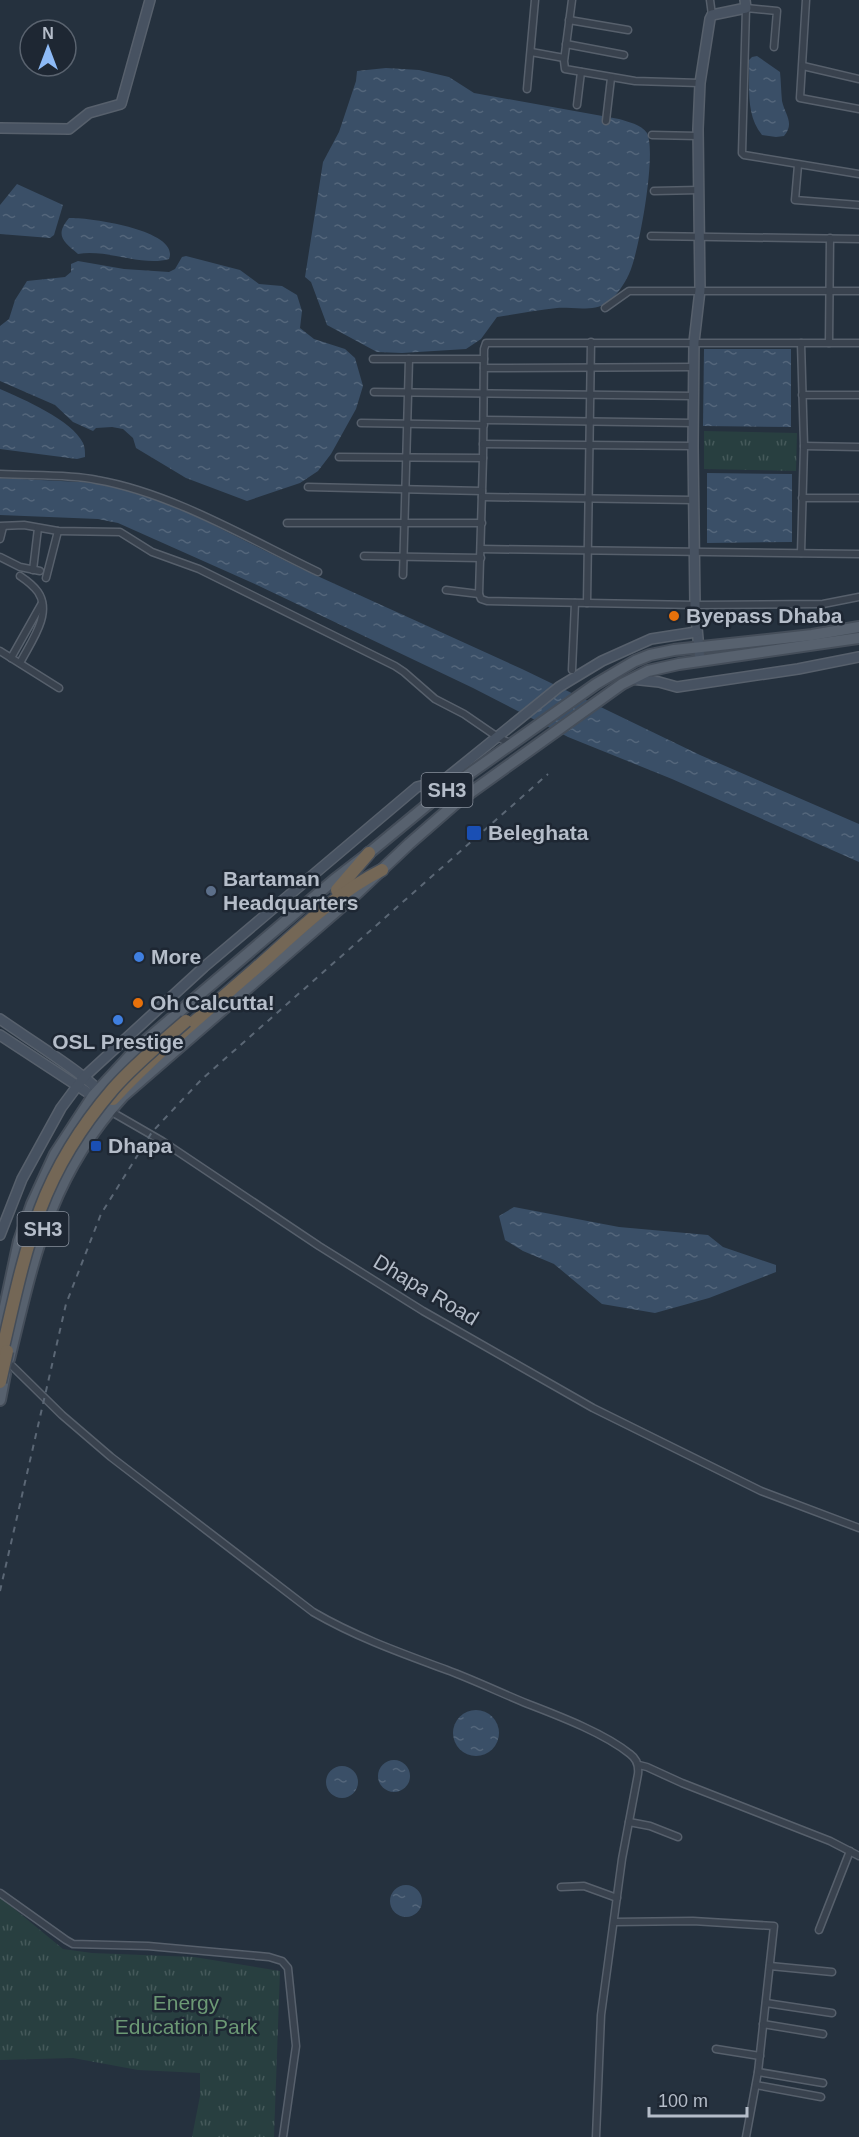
<svg xmlns="http://www.w3.org/2000/svg" width="859" height="2137" viewBox="0 0 859 2137" font-family="Helvetica,sans-serif">
	<style>
		.park { fill: url(#park-tufts) }
		.water { fill: url(#water-ripples) }
		.lines { fill: none; stroke-linecap: round; stroke-linejoin: round }
		.street-casing { stroke: #57606c; stroke-width: 9 }
		.secondary-casing { stroke: #57606c; stroke-width: 12 }
		.primary-casing { stroke: #454e5a; stroke-width: 14 }
		.highway-casing { stroke: #444d59; stroke-width: 15 }
		.street { stroke: #39424e; stroke-width: 6 }
		.secondary { stroke: #475261; stroke-width: 9 }
		.primary { stroke: #57616e; stroke-width: 10 }
		.highway { stroke: #746756; stroke-width: 12 }
		.rail { stroke: #5b6775; stroke-width: 2; stroke-dasharray: 6 6; stroke-linecap: butt }
		.highway-bridge-casing { stroke: #444d59; stroke-width: 15; stroke-linecap: butt }
		.highway-bridge { stroke: #746756; stroke-width: 12 }
		.food-dot { fill: #e8710a; stroke: #1e2733; stroke-width: 2 }
		.transit-dot { fill: #1a4fb4; stroke: #1e2733; stroke-width: 2 }
		.service-dot { fill: #5c6f8a; stroke: #1e2733; stroke-width: 2 }
		.shop-dot { fill: #3f7fe0; stroke: #1e2733; stroke-width: 2 }
		.labels { text-anchor: middle; stroke-width: 5; stroke-linejoin: round; paint-order: stroke }
		.shield { fill: #1e2733; stroke: #88909c; stroke-width: 1.5 }
		.shield-label { font-size: 20px; font-weight: bold; fill: #b5bdc9 }
		.poi-label { font-size: 21px; font-weight: bold; fill: #b5bdc9; stroke: #1e2733; text-anchor: start }
		.street-label { font-size: 21px; fill: #b5bdc9; stroke: #1e2733 }
		.park-label { font-size: 21px; fill: #6c9975; stroke: #1e2733 }
	</style>
	<defs>
		<pattern id="park-tufts" width="24" height="20" patternUnits="userSpaceOnUse" patternTransform="scale(1.5)"><rect width="24" height="20" fill="#283f40"/><path d="M3 7l-1-3M5 7V3M7 7l1-3M15 17l-1-3M17 17v-4M19 17l1-3" fill="none" stroke="#45595a"/></pattern>
		<pattern id="water-ripples" width="26" height="14" patternUnits="userSpaceOnUse" patternTransform="scale(1.5)"><rect width="26" height="14" fill="#3a4f67"/><path d="M2 4q2-2 4 0t4 0M15 11q2-2 4 0t4 0" fill="none" stroke="#54667b"/></pattern>
	</defs>
	<rect width="100%" height="100%" fill="#25313e"/>
	<g class="park">
		<polygon points="704,431 797,433 796,471 704,469"/>
		<polygon points="0,1897 63,1949 92,1953 194,1957 280,1971 274,2137 192,2137 200,2096 200,2073 138,2070 73,2058 0,2060"/>
	</g>
	<g class="water">
		<path d="M757 56 780 72C781 81 781 91 782 101 785 115 795 123 784 136L776 137 762 135C745 114 750 86 749 60L752 57Z"/>
		<path d="M386 68 419 70 449 77 474 93 619 119C628 122 641 124 647 133 657 152 639 253 629 274 625 283 616 297 607 303 593 312 572 307 557 308 537 310 517 314 497 317L481 339 466 349 402 353 377 352 327 325 311 282 305 277 323 162 339 132 356 81 357 71Z"/>
		<polygon points="17,184 63,205 54,235 50,238 0,234 0,205"/>
		<path d="M69 218C87 217 181 230 169 259 143 267 108 249 78 254 64 242 54 236 69 218Z"/>
		<polygon points="186,256 240,270 259,284 282,286 297,295 302,311 300,328 314,339 345,349 355,358 363,386 356,409 331,454 318,471 300,483 247,501 186,478 136,448 133,438 123,429 112,427 96,428 93,431 73,422 55,405 0,381 0,326 9,319 15,300 27,281 65,277 71,272 71,264 78,261 124,269 169,272 175,269 182,257"/>
		<polygon points="704,349 791,349 791,427 703,426"/>
		<path d="M0 389C23 399 72 420 83 443 85 447 85 452 85 457L77 459 0 449Z"/>
		<polygon points="707,473 792,474 792,542 707,543"/>
		<polygon points="0,478 101,483 173,505 302,569 522,669 700,755 859,824 859,862 672,779 568,737 473,688 257,585 118,523 98,519 0,515"/>
		<polygon points="514,1207 619,1227 708,1235 723,1247 776,1265 776,1272 709,1298 655,1313 602,1304 554,1264 523,1251 505,1240 499,1216"/>
		<circle cx="476" cy="1733" r="23"/>
		<circle cx="394" cy="1776" r="16"/>
		<circle cx="342" cy="1782" r="16"/>
		<circle cx="406" cy="1901" r="16"/>
	</g>
	<g class="lines">
		<defs>
			<g id="street">
				<polyline points="572,0 564,61 565,69 635,81 700,83"/>
				<polyline points="710,0 712,15"/>
				<polyline points="806,0 800,98 859,109"/>
				<polyline points="569,20 628,30"/>
				<polyline points="566,44 624,55"/>
				<polyline points="774,47 777,11 746,8 742,153 744,155 859,174"/>
				<polyline points="531,52 564,58"/>
				<polyline points="803,66 859,79"/>
				<polyline points="527,89 535,0"/>
				<polyline points="577,105 581,72"/>
				<polyline points="606,121 611,78"/>
				<polyline points="652,135 698,136"/>
				<polyline points="798,165 795,200 859,205"/>
				<polyline points="654,191 699,190"/>
				<polyline points="651,236 859,239"/>
				<polyline points="605,308 629,291 859,291"/>
				<polyline points="801,343 804,446 801,553"/>
				<polyline points="829,343 830,238"/>
				<polyline points="859,343 486,343 484,349 483,458 479,594 481,599 487,601 695,605 823,604 859,597"/>
				<polyline points="373,359 484,359"/>
				<polyline points="484,368 694,367"/>
				<polyline points="374,392 694,396"/>
				<polyline points="802,395 859,395"/>
				<polyline points="484,420 693,423"/>
				<polyline points="361,423 484,425"/>
				<polyline points="483,444 693,446"/>
				<polyline points="804,446 859,447"/>
				<polyline points="339,457 483,458"/>
				<path d="M0 474C31 476 67 474 97 480 172 493 249 539 318 572"/>
				<polyline points="308,487 482,491"/>
				<polyline points="482,497 693,500"/>
				<polyline points="802,498 859,498"/>
				<polyline points="287,523 482,523"/>
				<polyline points="0,526 24,525 58,531 120,532 152,552 199,569 395,666 404,672 435,699 464,714 499,738 512,744"/>
				<polyline points="0,539 3,527"/>
				<polyline points="481,549 859,554"/>
				<polyline points="364,556 481,558"/>
				<polyline points="0,557 20,567 40,571"/>
				<polyline points="33,570 38,528"/>
				<polyline points="403,575 409,359"/>
				<path d="M20 576C26 580 33 585 38 592 53 614 30 643 20 663"/>
				<polyline points="46,578 58,531"/>
				<polyline points="446,590 479,594"/>
				<polyline points="587,603 591,342"/>
				<polyline points="0,651 59,688"/>
				<polyline points="11,658 42,603"/>
				<polyline points="572,670 575,603"/>
				<polyline points="110,1111 162,1141 319,1246 423,1311 593,1408 761,1491 859,1528"/>
				<path d="M8 1362 62 1415 111 1457 313 1612C356 1637 401 1653 447 1670 474 1680 501 1693 528 1704 559 1716 604 1733 630 1754 637 1759 639 1765 638 1774L622 1859 601 2015 596 2137"/>
				<polyline points="639,1765 647,1767 682,1783 830,1841 859,1856"/>
				<polyline points="629,1822 650,1826 678,1837"/>
				<polyline points="561,1887 584,1886 617,1898"/>
				<polyline points="0,1893 66,1940 73,1944 148,1946 269,1957 282,1961 288,1968 296,2046 283,2137"/>
				<polyline points="615,1922 693,1921 774,1926 758,2072 746,2137"/>
				<polyline points="819,1930 850,1851"/>
				<polyline points="770,1966 832,1972"/>
				<polyline points="766,2003 832,2013"/>
				<polyline points="763,2024 823,2034"/>
				<polyline points="716,2049 760,2056"/>
				<polyline points="758,2072 823,2083"/>
				<polyline points="756,2085 821,2097"/>
			</g>
			<g id="secondary">
				<polyline points="0,128 69,129 89,113 121,104 150,0"/>
				<polyline points="700,661 695,605 693,446 694,342 700,290 698,129 700,83 710,19 712,15 746,8 745,0"/>
				<polyline points="631,679 659,682 677,687 798,669 859,657"/>
				<path d="M0 1019C19 1033 94 1079 102 1095"/>
				<polyline points="0,1035 93,1096 110,1111"/>
				<polyline points="0,1235 22,1179 61,1108 84,1077 204,967 417,787 444,780 559,687 602,661 651,639 696,632"/>
			</g>
			<g id="primary">
				<polyline points="0,1330 19,1241 32,1204 55,1154 93,1096 138,1047 334,880 369,853 438,796 596,684 635,661 650,655 674,650 812,635 859,627"/>
				<path d="M9 1359C34 1257 49 1177 123 1096L354 896 409 844 456 803 622 684 648 671 679 664 859 638"/>
				<polyline points="0,1400 5,1374"/>
			</g>
			<g id="highway">
				<polyline points="337,890 369,853"/>
				<path d="M113 1099C156 1053 208 1010 255 969 295 934 334 894 382 870"/>
			</g>
		</defs>
		<use href="#street" class="street-casing"/>
		<use href="#secondary" class="secondary-casing"/>
		<use href="#primary" class="primary-casing"/>
		<use href="#highway" class="highway-casing"/>
		<use href="#street" class="street"/>
		<use href="#secondary" class="secondary"/>
		<use href="#primary" class="primary"/>
		<use href="#highway" class="highway"/>
		<polyline class="rail" points="0,1591 66,1304 101,1214 152,1132 202,1079 548,774"/>
		<defs>
			<g id="highway-bridge">
				<path d="M0 1360C12 1310 22 1258 40 1210 56 1167 83 1124 113 1089 135 1064 161 1043 186 1021"/>
				<polyline points="0,1382 7,1351"/>
			</g>
		</defs>
		<use href="#highway-bridge" class="highway-bridge-casing"/>
		<use href="#highway-bridge" class="highway-bridge"/>
	</g>
	<g class="food-dot">
		<circle cx="674" cy="616" r="6"/>
		<circle cx="138" cy="1003" r="6"/>
	</g>
	<g class="transit-dot">
		<rect x="466" y="825" width="16" height="16" rx="3"/>
		<rect x="90" y="1140" width="12" height="12" rx="3"/>
	</g>
	<circle class="service-dot" cx="211" cy="891" r="6"/>
	<g class="shop-dot">
		<circle cx="139" cy="957" r="6"/>
		<circle cx="118" cy="1020" r="6"/>
	</g>
	<g class="labels">
		<g class="shield">
			<rect x="421.5" y="773" width="51" height="34" rx="4.5"/>
			<rect x="17.5" y="1212" width="51" height="34" rx="4.5"/>
		</g>
		<g class="shield-label">
			<text x="447" y="797">SH3</text>
			<text x="43" y="1236">SH3</text>
		</g>
		<g class="poi-label">
			<text x="686" y="623">Byepass Dhaba</text>
			<text x="488" y="840">Beleghata</text>
			<text x="223" y="886">Bartaman<tspan x="223" dy="24">Headquarters</tspan></text>
			<text x="151" y="964">More</text>
			<text x="150" y="1010">Oh Calcutta!</text>
			<text x="118" y="1049" text-anchor="middle">OSL Prestige</text>
			<text x="108" y="1153">Dhapa</text>
		</g>
		<g class="street-label">
			<text transform="translate(426 1290) rotate(31)" y="7">Dhapa Road</text>
		</g>
		<g class="park-label">
			<text x="186" y="2010">Energy<tspan x="186" dy="24">Education Park</tspan></text>
		</g>
	</g>
	<g transform="translate(48 48)"><circle r="28" fill="#1e2733" stroke="#5a636f" stroke-width="1.5"/>
	<path d="M0-4.5L10 22L0 15L-10 22Z" fill="#8dbaf6"/>
	<text y="-9" font-size="16" font-weight="bold" text-anchor="middle" fill="#b5bdc9">N</text>
	</g>
	<path d="M649 2107v9h98v-9" fill="none" stroke="#b5bdc9" stroke-width="3"/>
	<text x="658" y="2107" font-size="18" fill="#b5bdc9" stroke="#1e2733" stroke-width="4.5" paint-order="stroke">100 m</text>
</svg>
